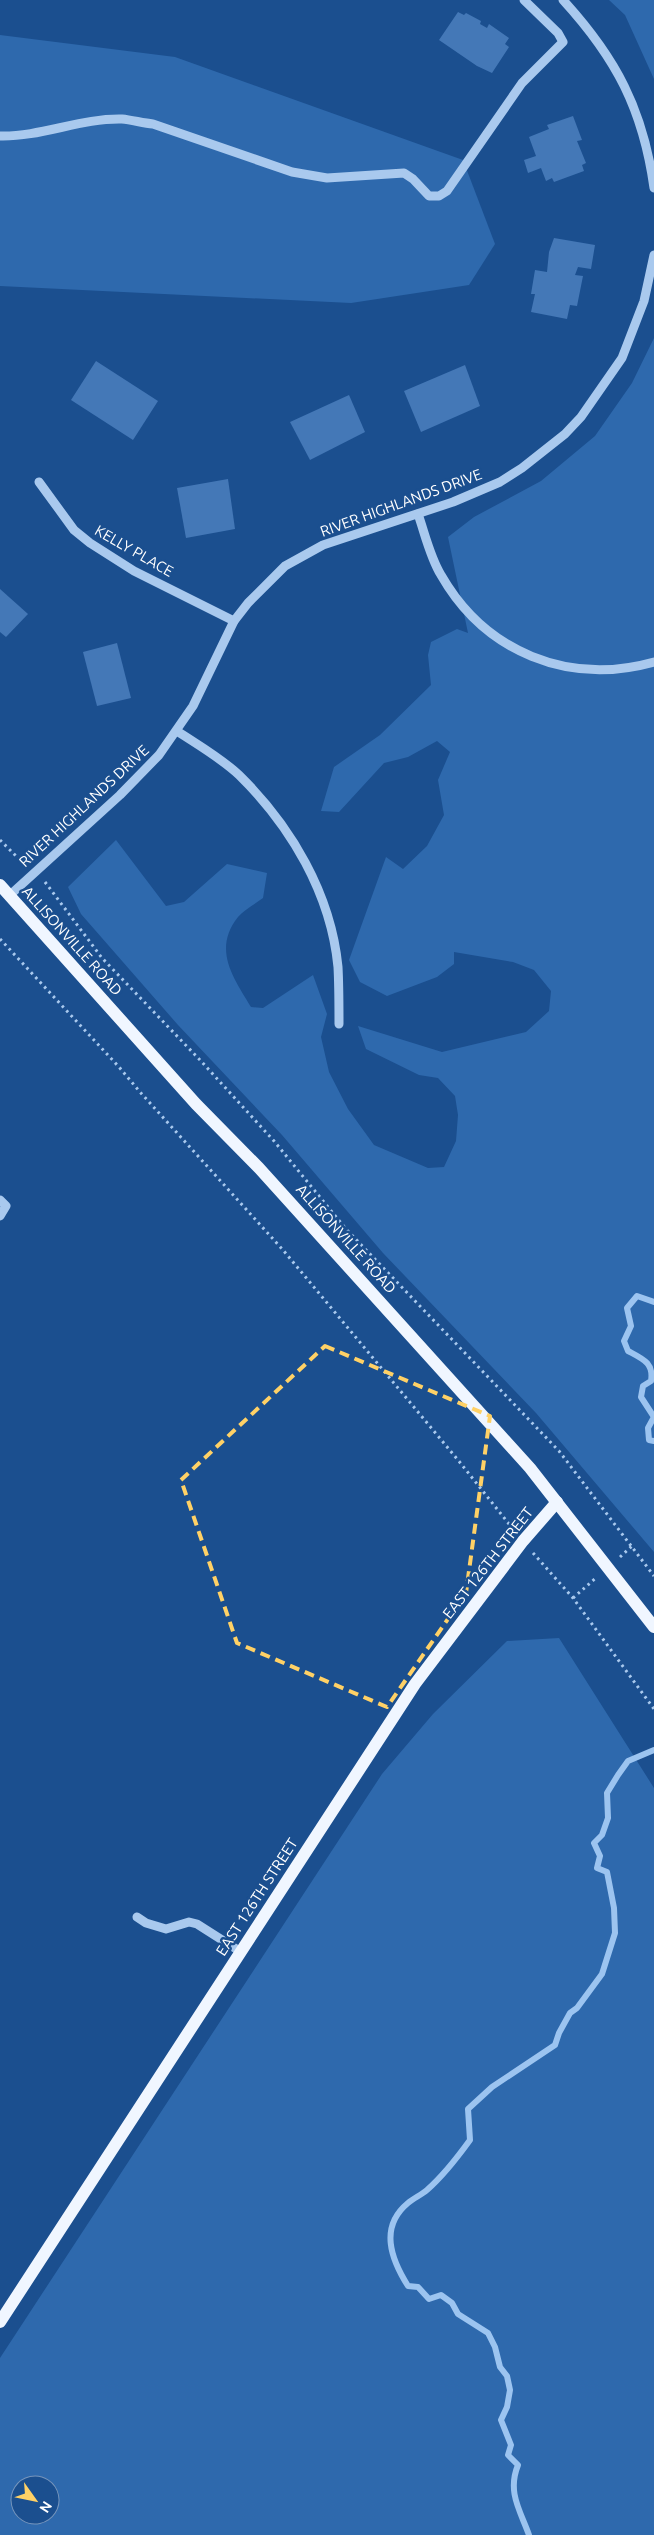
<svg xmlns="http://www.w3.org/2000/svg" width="654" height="2535" viewBox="0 0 654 2535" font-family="Ubuntu,sans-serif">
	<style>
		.green { fill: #2e69ad; fill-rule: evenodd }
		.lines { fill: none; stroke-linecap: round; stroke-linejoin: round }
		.stream { stroke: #9cc4f0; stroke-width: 6 }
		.building { fill: #4478b7 }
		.path { stroke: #a9c9ee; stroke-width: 3; stroke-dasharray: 2.5 4; stroke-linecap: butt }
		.minor { stroke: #a9c9ee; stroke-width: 9 }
		.major { stroke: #f0f6ff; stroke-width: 12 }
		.marked { fill: none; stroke: #ffd166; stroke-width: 4; stroke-dasharray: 10 6; stroke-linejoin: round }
		.labels { text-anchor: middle; stroke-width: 5; stroke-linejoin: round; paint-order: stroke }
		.street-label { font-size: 15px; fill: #fff; stroke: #1b4f8f }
	</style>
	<rect width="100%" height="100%" fill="#1b4f8f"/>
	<g class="green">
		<polygon points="609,0 654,0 654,79 625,15"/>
		<polygon points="0,35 175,57 463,160 495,244 469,285 351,303 0,286"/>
		<path d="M654 338V1552L536 1413 383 1253 282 1135 178 1025 81 914 68 887 116 840 166 906 184 902 227 864 267 873 263 898C255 904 244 910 238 917 212 950 234 978 251 1007L263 1008 313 975 327 1014 321 1037 329 1072 348 1109 374 1145 428 1168 444 1167 456 1141 458 1115 455 1096 438 1078 419 1075 366 1049 358 1026 442 1052 526 1032 549 1011 551 991 534 970 513 962 454 952V964L437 977 387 996 360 982 349 960 386 857 403 869 427 846 444 815 438 780 450 752 437 741 408 757 384 763 339 812 321 811 334 767 380 735 431 685 428 655 431 642 457 629 468 633 448 537 474 517 541 481 595 436 632 383Z"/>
		<path d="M559 1638 654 1788V2535H0V2358L382 1774 433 1714 507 1641ZM20 2485H50V2515H20Z"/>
	</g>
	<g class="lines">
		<g class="stream">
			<path d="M654 1302 637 1296 627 1308 631 1326 624 1341 628 1351C643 1359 654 1363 651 1381L643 1386 641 1397 654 1417 648 1428 649 1440 654 1441"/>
			<path d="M529 2535C520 2510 507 2492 518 2465L508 2455 511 2445 501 2420 507 2407 510 2390 507 2376 500 2367 495 2347 488 2333 458 2314 452 2303 441 2295 429 2299 418 2287 408 2286C391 2259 379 2227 408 2203 414 2198 421 2195 427 2190 444 2175 457 2158 470 2140L468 2109 492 2087 555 2045 559 2033 570 2013 577 2008 602 1974 615 1933 614 1908 607 1872 597 1868 600 1856 594 1843 602 1835 608 1818 607 1793 618 1775 628 1761 654 1750"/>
		</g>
	</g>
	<g class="building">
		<polygon points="458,12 464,15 466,13 481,21 480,24 487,28 489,24 509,38 505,44 509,47 492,73 477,66 439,40"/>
		<polygon points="573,116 582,140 577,141 586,163 582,165 584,171 554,182 552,178 546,181 541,168 528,173 524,160 536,156 529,137 549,129 547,125"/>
		<polygon points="554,238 595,245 591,269 578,267 575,275 583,276 577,306 570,305 567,319 531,312 535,294 531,294 535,270 547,272 549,252"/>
		<polygon points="96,361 158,401 133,440 71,400"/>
		<polygon points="465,365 480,406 421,432 404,391"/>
		<polygon points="349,395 365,432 310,460 290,422"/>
		<polygon points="228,479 235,529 186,538 177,488"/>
		<polygon points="0,589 28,614 6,637 0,632"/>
		<polygon points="117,643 131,698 97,706 83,652"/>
	</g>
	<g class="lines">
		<g class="path">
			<polyline points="0,840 23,863"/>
			<polyline points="45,882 102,958 200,1060 274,1141 346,1229 559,1451 654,1576"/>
			<polyline points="0,939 119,1067 140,1092 283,1250 458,1460 513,1529"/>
			<polyline points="533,1553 573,1598 654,1709"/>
			<polyline points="620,1557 632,1546"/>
			<polyline points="573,1598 597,1577"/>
		</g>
		<g class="minor">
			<path d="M563 0C616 58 643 109 654 188"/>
			<path d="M0 136C41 137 81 118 122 119 132 120 143 123 153 124L292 172 327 178 404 173 413 179 429 196H439L447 191 522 83 563 42 558 33 524 0"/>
			<polyline points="39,482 74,530 90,543 134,571 234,621"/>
			<path d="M418 514C425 534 430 557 441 575 485 652 568 686 654 662"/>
			<path d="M177 731C198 745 221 758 239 775 291 826 331 894 338 967 339 986 339 1005 339 1024"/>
			<polyline points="10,895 120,795 159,755 193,706 234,621 248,603 285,566 323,545 453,502 500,482 522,468 565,434 581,417 622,358 644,301 654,255"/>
			<polyline points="0,1200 6,1206 0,1216"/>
			<polyline points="137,1917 146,1923 166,1929 189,1922 197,1924 241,1952"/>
		</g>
		<g class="major">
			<polyline points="0,885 196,1104 259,1168 530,1468 654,1627"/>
			<polyline points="0,2322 415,1684 523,1541 557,1502"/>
		</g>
	</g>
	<path class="marked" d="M325 1346 490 1416 466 1593 387 1707 237 1643 181 1480Z"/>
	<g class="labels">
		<g class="street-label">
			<text transform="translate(401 503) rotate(-20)" y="5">RIVER HIGHLANDS DRIVE</text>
			<text transform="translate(134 551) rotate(30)" y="5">KELLY PLACE</text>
			<text transform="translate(84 806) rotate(-43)" y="5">RIVER HIGHLANDS DRIVE</text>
			<text transform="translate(72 941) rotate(48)" y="5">ALLISONVILLE ROAD</text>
			<text transform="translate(346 1239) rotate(48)" y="5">ALLISONVILLE ROAD</text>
			<text transform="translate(488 1563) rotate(-52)" y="5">EAST 126TH STREET</text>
			<text transform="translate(257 1897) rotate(-57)" y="5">EAST 126TH STREET</text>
		</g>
	</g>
	<g transform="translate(35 2500) rotate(123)"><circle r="24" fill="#1b4f8f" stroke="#7695bc"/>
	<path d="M0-4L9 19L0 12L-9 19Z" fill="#ffd166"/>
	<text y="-8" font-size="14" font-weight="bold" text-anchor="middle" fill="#ffffff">N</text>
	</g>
</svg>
